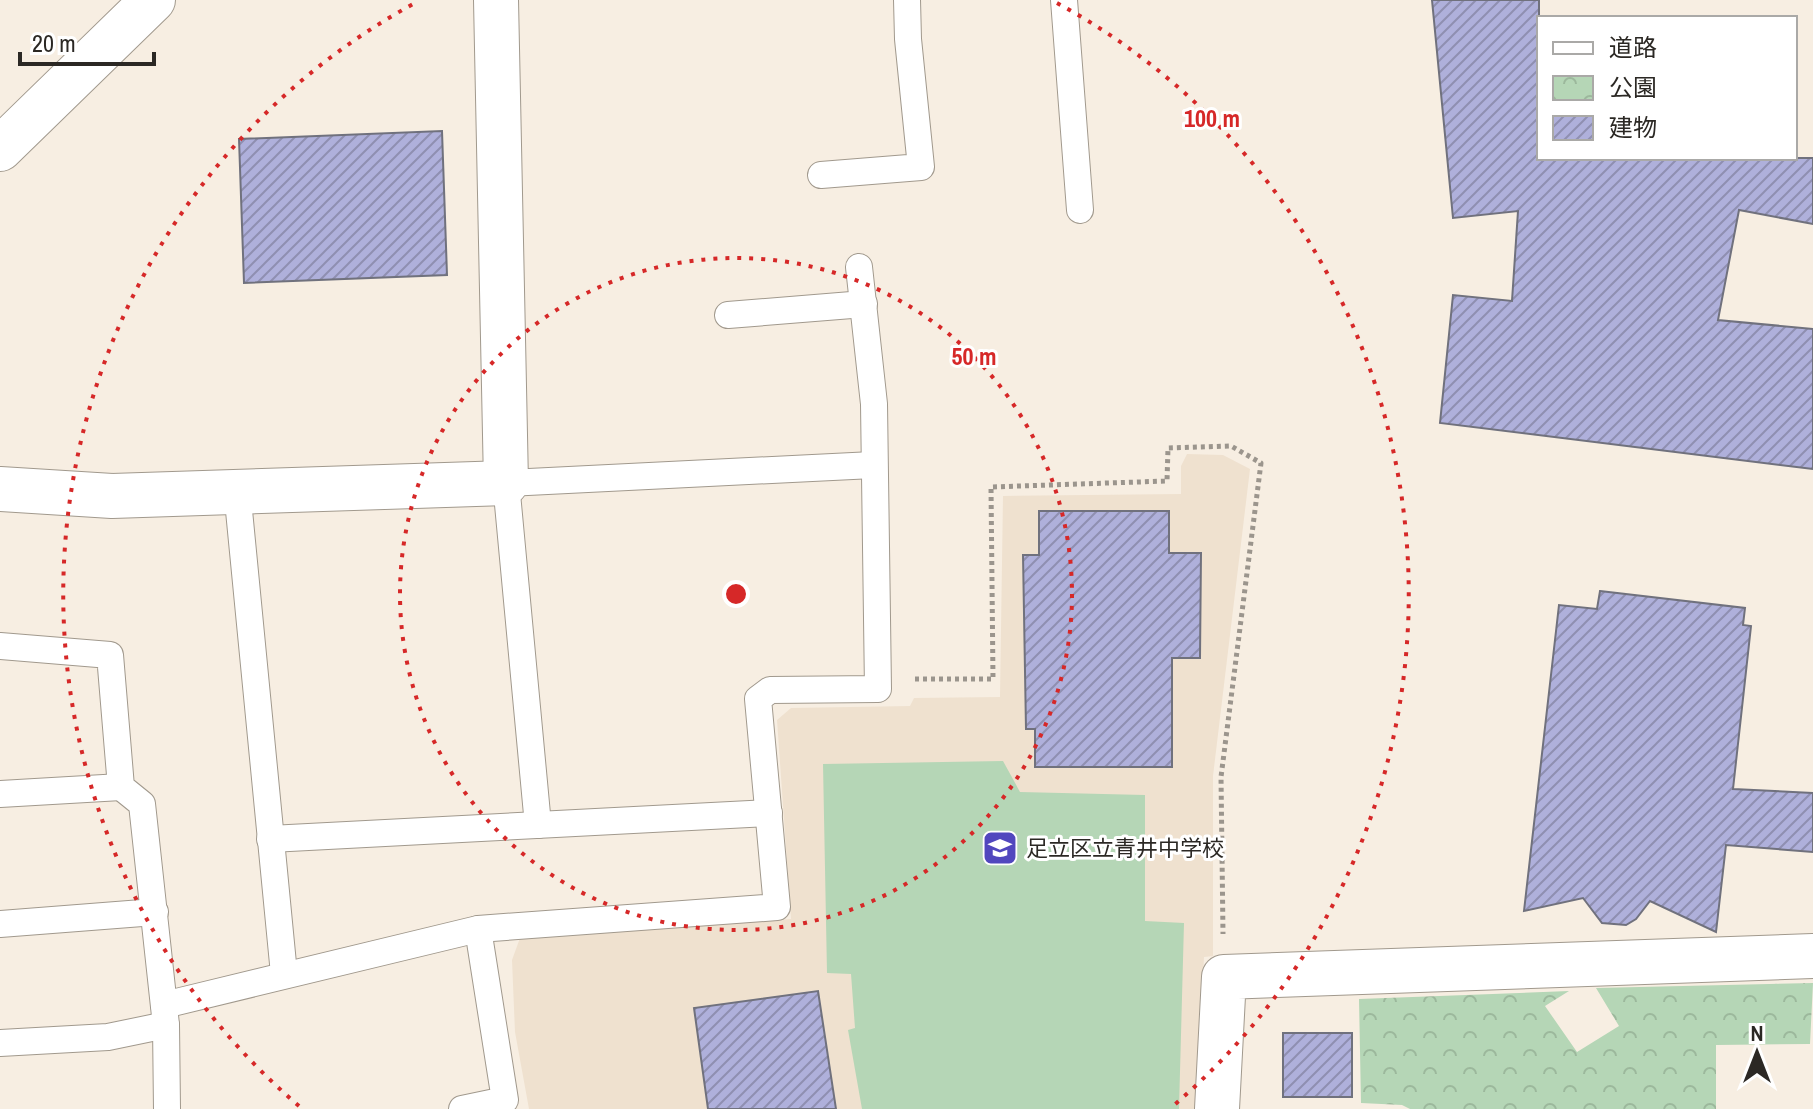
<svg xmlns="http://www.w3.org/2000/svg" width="1813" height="1109" viewBox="0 0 1813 1109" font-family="'Archivo Narrow','Noto Sans JP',sans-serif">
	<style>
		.built { fill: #efe1cf }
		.park { fill: url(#park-crowns) }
		.pitch { fill: #b5d6b6 }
		.building { fill: url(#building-hatch); stroke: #70717d; stroke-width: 2 }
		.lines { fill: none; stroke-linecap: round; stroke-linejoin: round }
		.lane-casing { stroke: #a1998d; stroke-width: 28 }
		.street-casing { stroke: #a1998d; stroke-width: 46 }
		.secondary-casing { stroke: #a1998d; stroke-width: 46 }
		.path { stroke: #9b958d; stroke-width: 5; stroke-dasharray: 4 4; stroke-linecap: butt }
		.lane { stroke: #fff; stroke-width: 26 }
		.street { stroke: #fff; stroke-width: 44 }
		.secondary { stroke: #fff; stroke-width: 44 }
		.ring { fill: none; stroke: #d62828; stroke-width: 4; stroke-dasharray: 4 8 }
		.labels { text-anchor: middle; stroke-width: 6; stroke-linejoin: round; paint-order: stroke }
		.poi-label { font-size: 22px; fill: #2b2824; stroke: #fff; text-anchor: start }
		.centre { fill: #d62828; stroke: #fff; stroke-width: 4 }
		.ring-label { font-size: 24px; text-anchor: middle; font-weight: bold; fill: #d62828; stroke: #fff; stroke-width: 6; stroke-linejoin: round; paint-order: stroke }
	</style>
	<defs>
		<pattern id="park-crowns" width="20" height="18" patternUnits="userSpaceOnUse" patternTransform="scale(2)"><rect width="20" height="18" fill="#b5d6b6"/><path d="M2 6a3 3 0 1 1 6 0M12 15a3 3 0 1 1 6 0" fill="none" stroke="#9cb89c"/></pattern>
		<pattern id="building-hatch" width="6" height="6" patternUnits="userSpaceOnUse" patternTransform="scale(2)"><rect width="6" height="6" fill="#afb0db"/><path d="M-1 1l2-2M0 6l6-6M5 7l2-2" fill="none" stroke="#8f8fb1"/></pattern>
	</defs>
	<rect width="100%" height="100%" fill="#f7eee2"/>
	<polygon class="built" points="1187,454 1223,455 1250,469 1213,776 1213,956 1204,957 1196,1109 529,1109 515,1032 512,960 520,938 791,919 777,720 791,708 910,706 914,698 1000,697 1003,496 1181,494 1181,466"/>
	<polygon class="park" points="1813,983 1810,1044 1716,1045 1716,1109 1410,1109 1402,1105 1361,1103 1359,999 1569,991 1545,1006 1577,1052 1619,1026 1596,988"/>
	<polygon class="pitch" points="1003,761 1020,792 1145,795 1145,921 1184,923 1179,1109 862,1109 848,1030 855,1028 851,974 827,973 823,764"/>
	<g class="building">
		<polygon points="1432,0 1539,0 1539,158 1813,158 1813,224 1739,210 1718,320 1813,329 1813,469 1440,423 1453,295 1512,301 1518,211 1453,218"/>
		<polygon points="442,131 447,275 244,283 239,139"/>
		<polygon points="1039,511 1169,511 1169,553 1201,553 1200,658 1172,658 1172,767 1035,767 1035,729 1026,729 1023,555 1039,555"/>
		<polygon points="1600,591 1745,608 1743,625 1751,626 1733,789 1813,793 1813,852 1726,845 1716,932 1650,901 1636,919 1626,925 1602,923 1583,898 1524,911 1559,605 1597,609"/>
		<polygon points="818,991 836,1109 708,1109 694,1008"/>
		<rect x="1283" y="1033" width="69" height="64"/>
	</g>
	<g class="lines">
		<defs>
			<g id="lane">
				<polyline points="1064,0 1080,210"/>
				<polyline points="821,175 921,167 908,39 907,0"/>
				<polyline points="728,315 864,304"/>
				<polyline points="237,490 284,974"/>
				<polyline points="0,646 110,655 121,787 142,804 166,1025 167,1109"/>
				<polyline points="0,794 121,787"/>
				<polyline points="538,825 506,483 873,465"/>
				<polyline points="270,839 769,813"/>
				<polyline points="0,924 155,912"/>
				<polyline points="164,1005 478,929 777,907 758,699 770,690 878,689 874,404 859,267"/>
				<polyline points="0,1043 108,1037 166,1025"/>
				<polyline points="462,1109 505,1100 478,929"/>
			</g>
			<g id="street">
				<polyline points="0,489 112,496 506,483 496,0"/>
				<polyline points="1217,1109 1224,977 1813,956"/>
			</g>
			<polyline id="secondary" points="0,149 153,0"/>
		</defs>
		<use href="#lane" class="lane-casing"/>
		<use href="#street" class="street-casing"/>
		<use href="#secondary" class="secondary-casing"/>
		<polyline class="path" points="915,679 993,679 991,487 1167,481 1168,448 1231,446 1261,463 1221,777 1223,934"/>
		<use href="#lane" class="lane"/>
		<use href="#street" class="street"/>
		<use href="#secondary" class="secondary"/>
	</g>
	<g class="ring">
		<circle cx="736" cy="594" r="336"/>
		<path d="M299 1106A673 673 0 0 1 415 3M1057 3A673 673 0 0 1 1173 1106"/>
	</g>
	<defs>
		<symbol id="school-square" viewBox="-11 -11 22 22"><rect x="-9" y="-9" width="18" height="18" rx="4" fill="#5147be" stroke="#fff"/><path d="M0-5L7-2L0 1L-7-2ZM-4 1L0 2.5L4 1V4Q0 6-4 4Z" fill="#fff"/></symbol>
	</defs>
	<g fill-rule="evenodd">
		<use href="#school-square" x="980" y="828" width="40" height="40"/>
	</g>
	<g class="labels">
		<g class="poi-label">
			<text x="1026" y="856">足立区立青井中学校</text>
		</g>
	</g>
	<circle cx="736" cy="594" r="12" class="centre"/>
	<g class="ring-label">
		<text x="1212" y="127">100 m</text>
		<text x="974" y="365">50 m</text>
	</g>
	<rect x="1537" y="16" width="260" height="144" fill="#ffffff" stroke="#aaa9a7" stroke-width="2"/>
	<rect x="1553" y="42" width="40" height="12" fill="#ffffff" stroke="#aaa9a7" stroke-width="2"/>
	<text x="1609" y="56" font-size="24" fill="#2b2824">道路</text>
	<rect x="1553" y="76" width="40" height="24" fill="url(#park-crowns)" stroke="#aaa9a7" stroke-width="2"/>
	<text x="1609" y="96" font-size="24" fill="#2b2824">公園</text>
	<rect x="1553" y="116" width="40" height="24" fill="url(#building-hatch)" stroke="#aaa9a7" stroke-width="2"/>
	<text x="1609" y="136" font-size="24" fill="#2b2824">建物</text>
	<g transform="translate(1757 1053)" stroke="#ffffff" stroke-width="6" paint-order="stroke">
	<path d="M0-6L14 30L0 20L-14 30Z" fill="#2b2824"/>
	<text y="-12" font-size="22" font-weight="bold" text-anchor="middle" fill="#2b2824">N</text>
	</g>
	<path d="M20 52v12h134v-12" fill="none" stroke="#2b2824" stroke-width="4"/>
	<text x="32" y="52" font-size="24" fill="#2b2824" stroke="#ffffff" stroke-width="6" paint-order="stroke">20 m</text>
</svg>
